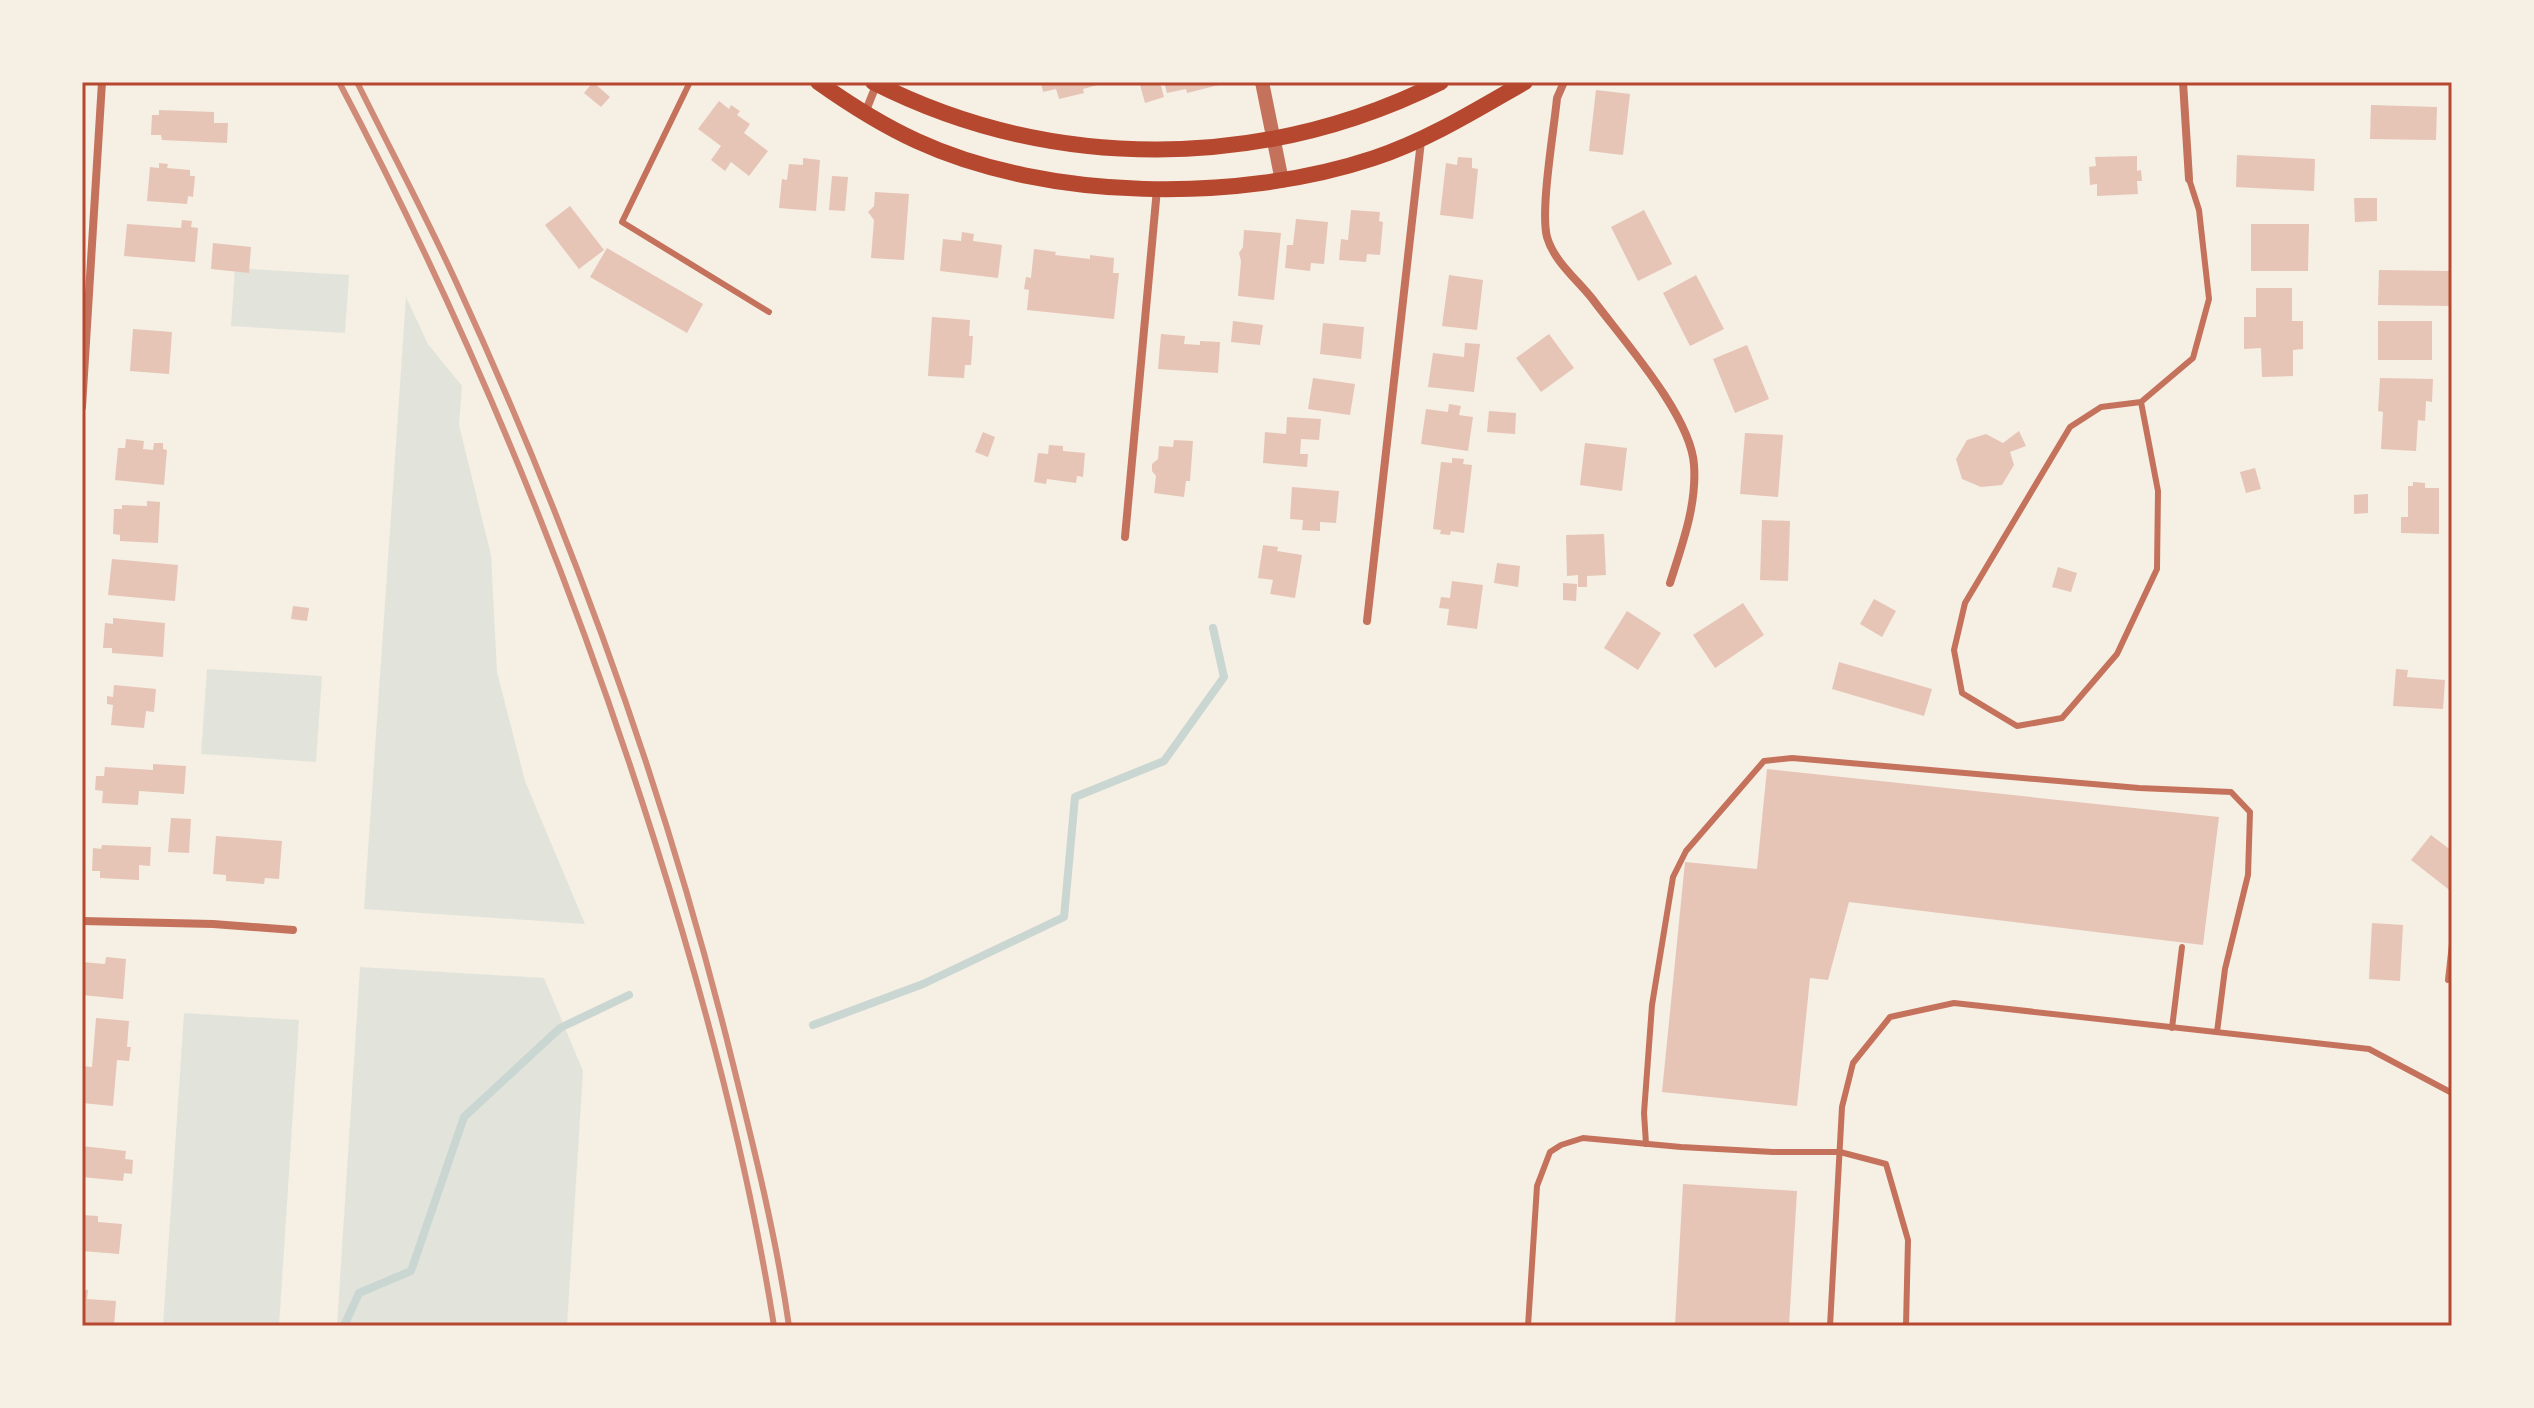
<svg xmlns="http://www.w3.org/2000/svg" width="2534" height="1408" viewBox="0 0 2534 1408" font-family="Figtree,sans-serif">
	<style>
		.green { fill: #e2e4dc }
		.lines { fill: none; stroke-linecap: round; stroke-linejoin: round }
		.stream { stroke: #c9d6d2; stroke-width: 8 }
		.building { fill: #e6c5b7 }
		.service { stroke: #c5725c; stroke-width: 6 }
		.minor { stroke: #c5725c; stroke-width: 8 }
		.tertiary { stroke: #c5725c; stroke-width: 14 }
		.secondary { stroke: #b5482f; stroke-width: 16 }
		.rail { stroke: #cf8b77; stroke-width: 6 }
		.neatline { fill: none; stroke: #b5482f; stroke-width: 3 }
	</style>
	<rect width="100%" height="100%" fill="#f6efe4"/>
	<g class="green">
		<polygon points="235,268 349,275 345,333 231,326"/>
		<polygon points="406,297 428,344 462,386 459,425 491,555 497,672 525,781 585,924 364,909"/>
		<polygon points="207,669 322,676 316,762 201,754"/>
		<polygon points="360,967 544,978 583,1071 567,1326 337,1326"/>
		<polygon points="184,1013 299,1020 279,1326 163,1326"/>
	</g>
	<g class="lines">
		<g class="stream">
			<polyline points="813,1025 923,984 1064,917 1075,797 1164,761 1224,677 1213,628"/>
			<polyline points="344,1326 359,1293 411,1271 464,1117 560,1028 629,995"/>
		</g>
	</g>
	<g class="building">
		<polygon points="593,82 610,97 601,107 584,93"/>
		<polygon points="1041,82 1105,82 1105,83 1083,89 1084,93 1059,99 1056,89 1043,92"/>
		<polygon points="1149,82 1160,82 1164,97 1145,103 1140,85"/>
		<polygon points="1164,82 1219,82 1219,85 1187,93 1186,89 1167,93"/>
		<polygon points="1596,90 1630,94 1623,155 1589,151"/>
		<polygon points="719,101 729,109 731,105 740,111 737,115 750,124 744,133 768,151 749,176 731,162 725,171 711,160 721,146 698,129"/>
		<polygon points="2371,105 2437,107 2436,140 2370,139"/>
		<polygon points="159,110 214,112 214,123 228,123 227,143 162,140 161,135 151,135 152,115 159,115"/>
		<polygon points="2237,155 2315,159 2314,191 2236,187"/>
		<polygon points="2137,156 2137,171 2141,170 2142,181 2137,181 2138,194 2097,196 2097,184 2090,185 2089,167 2096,166 2095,157"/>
		<polygon points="1458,157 1472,158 1472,168 1478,169 1473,219 1440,215 1446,163 1457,165"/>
		<polygon points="803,158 820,160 816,211 779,208 782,179 787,180 789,164 803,165"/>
		<polygon points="159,163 168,164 167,168 190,170 190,176 195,176 193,197 188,196 187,204 147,201 150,167 159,168"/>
		<polygon points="832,176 848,177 845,211 829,210"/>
		<polygon points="875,192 909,194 904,260 871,258 874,220 868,212 874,206"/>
		<polygon points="2354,198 2377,198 2377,221 2355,222"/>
		<polygon points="570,206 604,250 579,269 545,225"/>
		<polygon points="1351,210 1380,212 1379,221 1383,222 1380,255 1367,254 1366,262 1339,260 1341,239 1348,240"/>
		<polygon points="1644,210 1672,264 1638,281 1611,227"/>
		<polygon points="1296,219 1328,222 1324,264 1311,263 1310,271 1285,268 1287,245 1293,245"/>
		<polygon points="182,220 192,221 191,227 198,228 195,262 124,256 127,224 181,228"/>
		<polygon points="2251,224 2309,224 2308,271 2251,271"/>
		<polygon points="1244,230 1281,233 1274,300 1238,296 1241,261 1239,253 1243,247"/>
		<polygon points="962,232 974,234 973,241 1002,245 998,278 940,271 943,239 961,241"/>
		<polygon points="213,243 251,247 249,273 211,269"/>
		<polygon points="607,248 703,304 687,333 590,277"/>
		<polygon points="1034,249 1056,252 1055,255 1090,259 1090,255 1114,258 1113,273 1119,273 1114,319 1027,310 1029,290 1024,289 1026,277 1031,278"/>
		<polygon points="2379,270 2449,271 2449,306 2378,305"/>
		<polygon points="1449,275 1483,280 1477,330 1442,326"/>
		<polygon points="1696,275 1724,329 1690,346 1663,293"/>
		<polygon points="2256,288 2292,288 2292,321 2303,321 2303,349 2293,350 2293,376 2262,377 2261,348 2244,349 2244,317 2256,317"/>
		<polygon points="932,317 970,320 969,336 973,336 971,365 965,365 964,378 928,376"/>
		<polygon points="1233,321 1263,325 1260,345 1231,342"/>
		<rect x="2378" y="321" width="54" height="39"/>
		<polygon points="1323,323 1364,327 1361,359 1320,354"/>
		<polygon points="133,329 172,332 169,374 130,371"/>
		<polygon points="1161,334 1185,336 1184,344 1200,345 1200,341 1220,342 1218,373 1158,369"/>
		<polygon points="1549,334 1574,368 1541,392 1516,358"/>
		<polygon points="1465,343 1480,344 1474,392 1428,387 1433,353 1464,357"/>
		<polygon points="1747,345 1769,399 1735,413 1713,359"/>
		<polygon points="1313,378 1355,384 1350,415 1308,409"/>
		<polygon points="2380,378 2433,379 2432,402 2426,401 2425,421 2418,420 2416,451 2381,449 2383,412 2378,411"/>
		<polygon points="1449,404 1461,406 1459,415 1473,417 1468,451 1421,444 1426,409 1448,412"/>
		<polygon points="1489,411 1516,413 1515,434 1487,432"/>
		<polygon points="1287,417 1321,419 1319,440 1301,439 1300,454 1308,454 1307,467 1263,463 1265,432 1286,434"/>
		<polygon points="2019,431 2026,446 2010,452 2014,465 2002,485 1981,487 1962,479 1956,459 1967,440 1986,434 2003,443"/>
		<polygon points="983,432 995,437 988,457 975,452"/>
		<polygon points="1745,433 1783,435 1778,497 1740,494"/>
		<polygon points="126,439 144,441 143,449 153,450 154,443 163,443 163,449 167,450 164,485 115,480 118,448 125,448"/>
		<polygon points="1174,440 1193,441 1190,481 1186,481 1184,497 1154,493 1156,476 1152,471 1152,464 1158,459 1159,446 1173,447"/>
		<polygon points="1585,443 1627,448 1622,491 1580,485"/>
		<polygon points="1049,445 1063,446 1063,451 1085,453 1083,477 1077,476 1076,483 1047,479 1046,484 1034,482 1038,453 1048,454"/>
		<polygon points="1452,458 1464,459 1463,464 1472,465 1464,533 1451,531 1450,535 1440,534 1441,530 1433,529 1441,462 1452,463"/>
		<polygon points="2255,468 2261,489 2246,493 2240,472"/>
		<polygon points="2413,482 2425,483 2425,488 2439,488 2439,534 2401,533 2401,517 2408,517 2408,486 2413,486"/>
		<polygon points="1292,487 1339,491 1336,523 1320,522 1320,531 1302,530 1303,520 1290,519"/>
		<polygon points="2368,494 2368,513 2354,514 2354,495"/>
		<polygon points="147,501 160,502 158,543 120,541 120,535 113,534 114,509 122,509 122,505 147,506"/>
		<polygon points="1762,520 1790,521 1788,581 1760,580"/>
		<polygon points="1604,534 1606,575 1587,576 1587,587 1578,587 1578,575 1567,576 1566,535"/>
		<polygon points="1263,545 1278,547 1277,551 1302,555 1295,598 1270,594 1273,580 1258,578"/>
		<polygon points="112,559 178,565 175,601 108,595"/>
		<polygon points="1497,563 1520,566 1518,587 1494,583"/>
		<polygon points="2058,567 2077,573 2071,592 2052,587"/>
		<polygon points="1452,581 1483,585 1477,629 1447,625 1449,609 1439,608 1441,597 1450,598"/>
		<polygon points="1563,583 1577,584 1576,601 1563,600"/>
		<polygon points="1874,599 1896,611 1882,637 1860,624"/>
		<polygon points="1743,603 1764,635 1715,668 1693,635"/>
		<polygon points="293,606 309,608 307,621 291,619"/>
		<polygon points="1627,611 1661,633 1638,670 1604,648"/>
		<polygon points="113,618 165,623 163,657 112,653 112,648 103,648 105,623 113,624"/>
		<polygon points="1839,662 1932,689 1924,716 1832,689"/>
		<polygon points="2396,669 2408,670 2407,677 2445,680 2443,709 2393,706"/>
		<polygon points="114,685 156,689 154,712 146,711 144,728 111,725 113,705 107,704 107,696 113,697"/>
		<polygon points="153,764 186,766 184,794 139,791 138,805 102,803 103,791 95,790 96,776 104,776 105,767 153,770"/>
		<polygon points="1767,769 2219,817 2203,945 1849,902 1828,980 1810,978 1797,1106 1662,1092 1685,862 1757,869"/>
		<polygon points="171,818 191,819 189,853 168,852"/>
		<polygon points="2431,835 2452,851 2452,892 2411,860"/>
		<polygon points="216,836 282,841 279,879 265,878 264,884 226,881 226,875 213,874"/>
		<polygon points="102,845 151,847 150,866 139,865 139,880 100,878 100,871 92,871 93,848 101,849"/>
		<polygon points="2372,923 2403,925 2400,981 2369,979"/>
		<polygon points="106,957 126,959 123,999 82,995 82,962 105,964"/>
		<polygon points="96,1018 129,1021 127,1047 131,1047 129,1061 117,1060 113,1106 82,1103 82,1066 92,1067"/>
		<polygon points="82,1146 126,1151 125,1159 133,1160 132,1174 124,1173 123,1181 82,1177"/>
		<polygon points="1683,1184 1797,1191 1789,1326 1675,1326"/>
		<polygon points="82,1215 98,1216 98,1222 122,1224 119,1254 82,1251"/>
		<polygon points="82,1289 88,1290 87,1299 116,1301 114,1326 82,1326"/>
	</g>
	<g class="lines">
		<g class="service">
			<polyline points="690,82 622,222 769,312"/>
			<polyline points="2141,402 2101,407 2070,427 1965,603 1954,650 1962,693 2017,726 2062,718 2117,654 2157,569 2158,491 2141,402 2193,358 2209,299 2199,210 2189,179"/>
			<polyline points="2448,980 2452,944"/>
			<polyline points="2172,1028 2182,947"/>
			<polyline points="1646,1144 1644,1113 1652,1005 1673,877 1686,851 1764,761 1792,758 2139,788 2231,792 2250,812 2248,875 2225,969 2217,1032"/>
			<polyline points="1528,1326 1537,1186 1550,1152 1561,1145 1583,1138 1681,1147 1773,1152 1840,1152 1886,1164 1908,1240 1906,1326"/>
			<polyline points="1830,1326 1842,1107 1853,1063 1890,1017 1954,1003 2369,1049 2452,1093"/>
		</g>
		<g class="minor">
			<path d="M1564 82 1557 98C1554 130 1540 210 1547 237 1554 262 1579 281 1594 301 1624 341 1691 416 1694 465 1697 505 1682 545 1670 583"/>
			<polyline points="2183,82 2189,179"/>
			<polyline points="865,113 877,83"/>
			<polyline points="82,407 102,82"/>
			<polyline points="1125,537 1157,189"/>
			<polyline points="1367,621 1421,141"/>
			<polyline points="82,921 213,924 293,930"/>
		</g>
		<polyline class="tertiary" points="1262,82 1282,181"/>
		<g class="secondary">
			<path d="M818 82C849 104 882 125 917 141 1047 201 1239 203 1374 158 1428 140 1476 110 1525 82"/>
			<path d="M873 82C1052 173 1263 171 1441 82"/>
		</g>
		<g class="rail">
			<path d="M339 82C468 326 572 579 655 842 705 1000 748 1162 774 1326"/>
			<path d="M357 82C390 149 426 216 457 284 572 534 666 793 732 1060 754 1148 776 1236 789 1326"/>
		</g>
	</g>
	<rect width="2534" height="1408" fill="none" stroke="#f6efe4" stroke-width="168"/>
	<rect x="84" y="84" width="2366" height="1240" class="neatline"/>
</svg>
